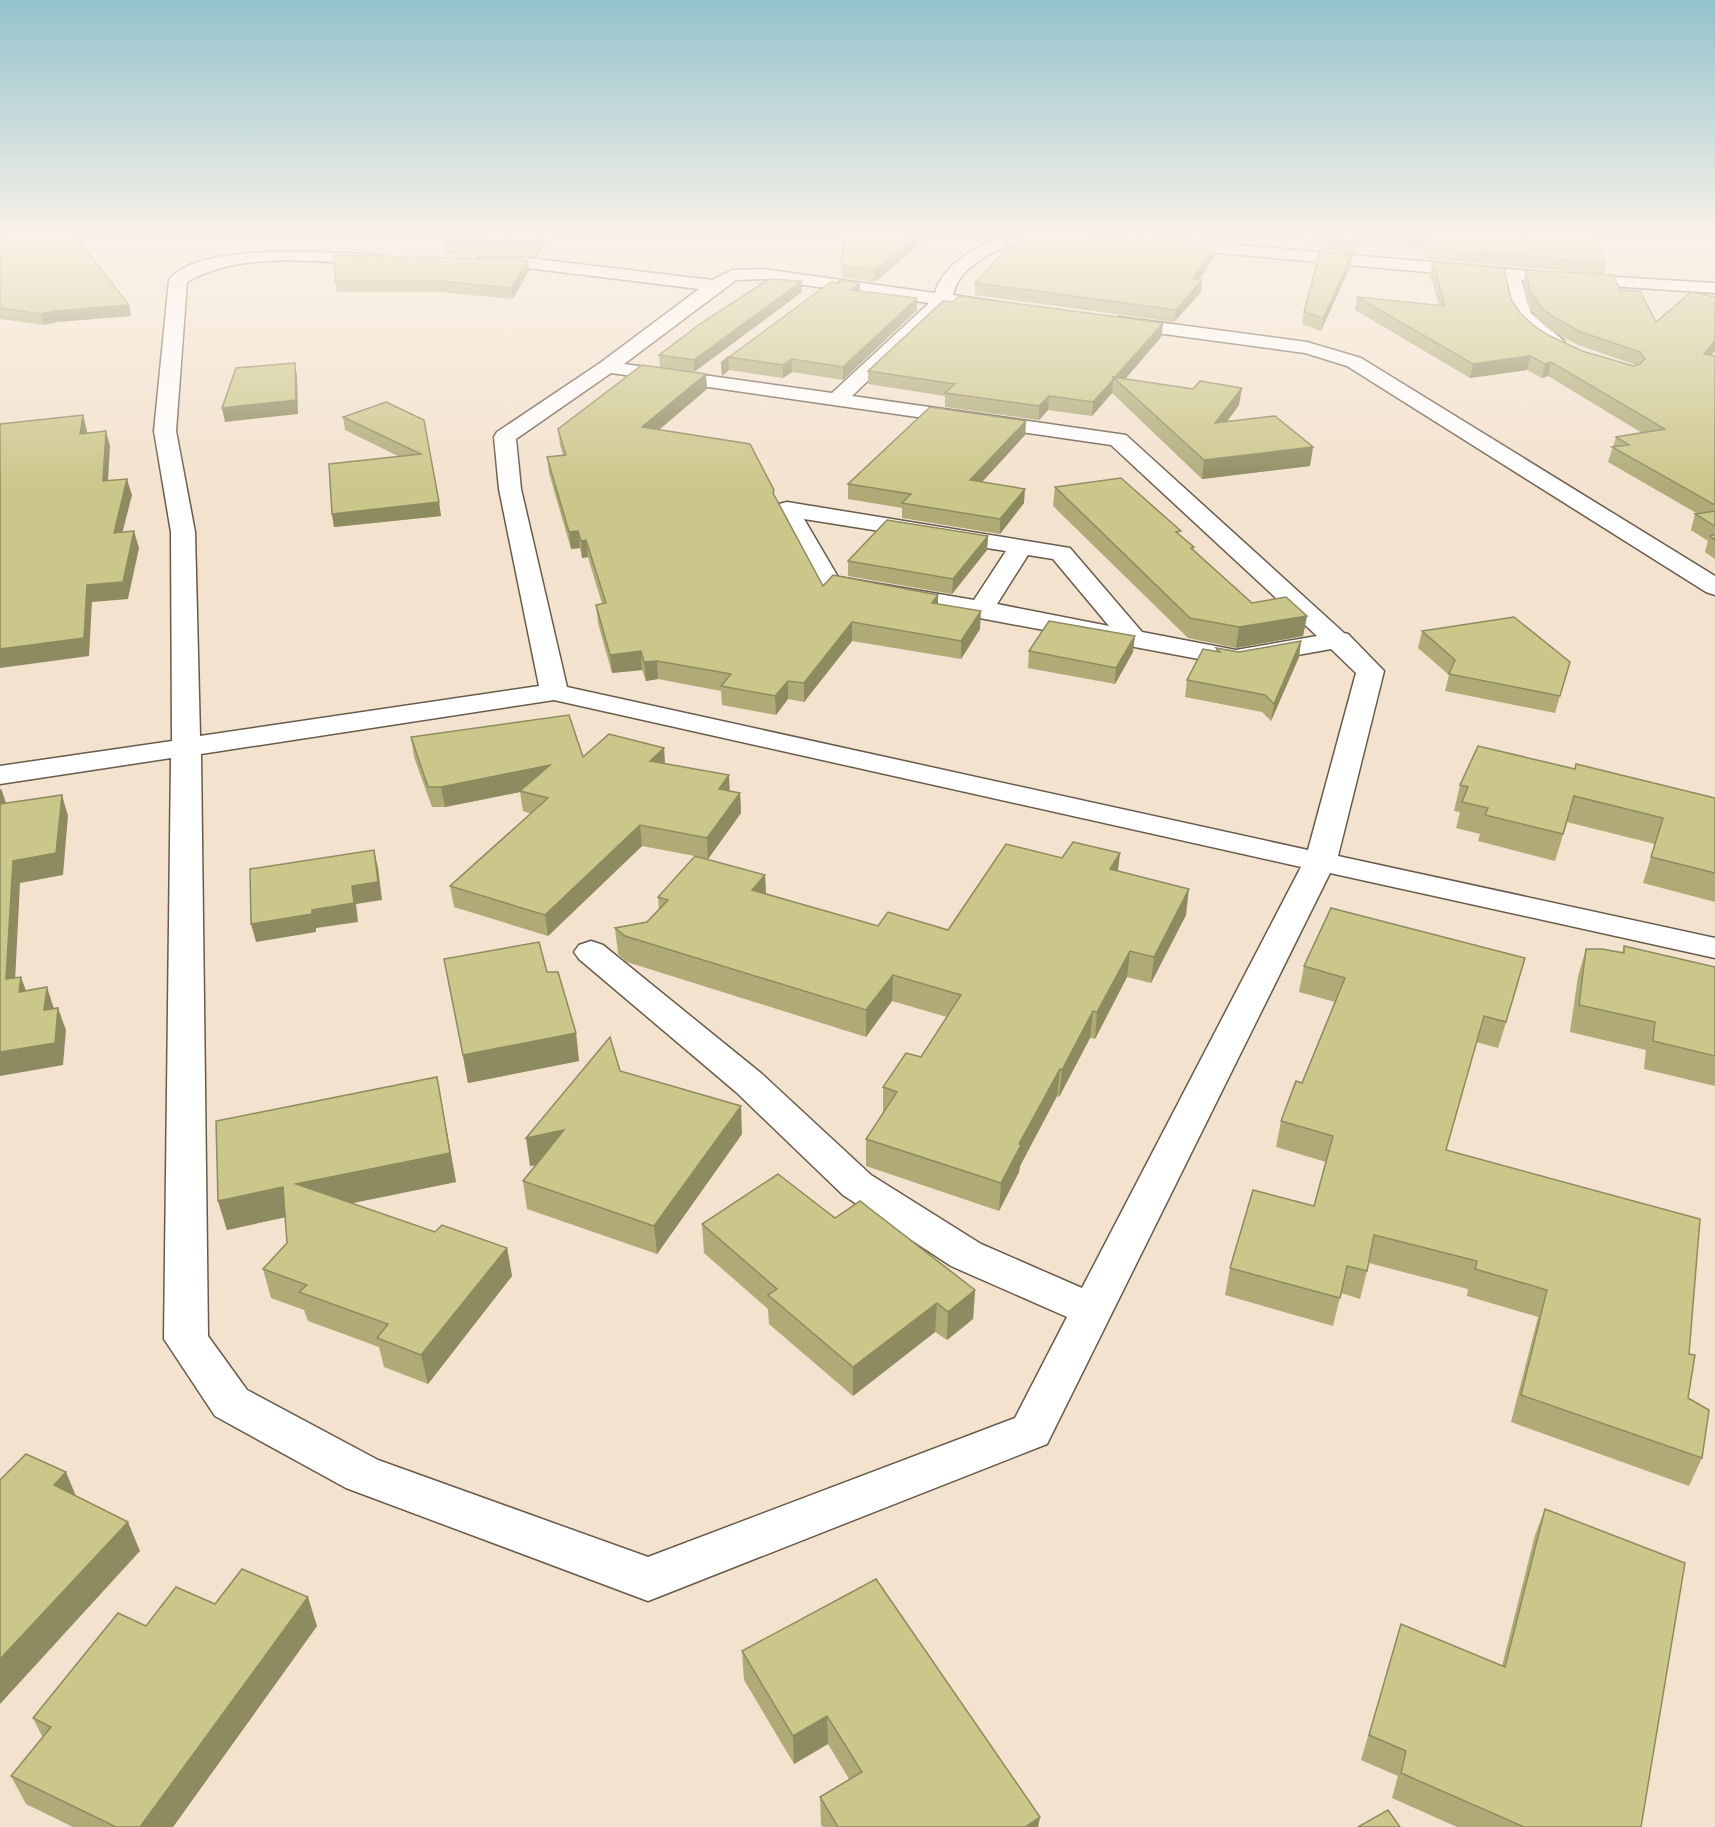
<svg xmlns="http://www.w3.org/2000/svg" width="1715" height="1827" viewBox="0 0 1715 1827" font-family="Cabin,sans-serif">
	<style>
		.lines { fill: none; stroke-linecap: round; stroke-linejoin: round }
		.minor-casing { stroke: #695b4a; stroke-width: 3 }
		.minor { fill: #fff; fill-rule: evenodd }
		.wall { fill: #afaa76 }
		.shaded-wall { fill: #8e8b60 }
		.building { fill: #cbc689; stroke: #8e8b60; stroke-width: 1.5 }
	</style>
	<rect width="100%" height="100%" fill="#f3e2ce"/>
	<g class="lines">
		<defs>
			<g id="minor">
				<path d="M1003 236H1024L1022 240C997 250 959 265 953 295L1005 303 1008 307 1005 311 999 312 947 305 852 396 1126 435 1344 633 1348 634 1384 671 1338 856 1715 938V958L1330 873 1047 1444 648 1601 346 1488 215 1416 164 1339 171 758 0 784V766L172 741 171 532 154 431 169 280C197 241 335 253 379 255L385 256 388 260 385 264 379 265C317 262 243 250 187 282L176 431 195 532 200 736 539 686 499 489 494 437 497 432 600 363 699 289 528 268 484 267 478 266 475 262 478 258H528L712 280 732 270 762 269 935 293C943 263 977 247 1003 236ZM762 279 929 303 832 393 624 364 736 280ZM611 373 1111 445 1317 636 1236 650 1142 632 1070 548 787 502 779 504 775 509 820 588 1236 666 1331 649 1356 673 1308 850 567 687 521 489 516 439ZM804 519 1006 551 974 600 838 577ZM1028 555 1053 559 1109 626 997 604ZM554 700 1301 867 1082 1288 981 1244 871 1175 762 1074 603 945 591 941 579 945 574 952 579 959 736 1092 843 1195 951 1266 1067 1317 1015 1418 648 1557 378 1460 247 1390 208 1336 201 754Z"/>
				<path d="M1171 239 1565 274 1715 283V293L1521 280 1531 313 1564 341 1561 345C1551 347 1546 345 1538 339 1516 325 1507 305 1503 279L1165 248 1163 244Z"/>
				<polygon points="1119,317 1307,342 1361,358 1715,576 1715,595 1706,592 1347,366 1305,353 1112,327 1110,323 1112,319"/>
			</g>
		</defs>
		<use href="#minor" class="minor-casing"/>
		<use href="#minor" class="minor"/>
	</g>
	<g class="wall">
		<polygon points="0,236 75,236 131,316 57,322 44,325 0,319"/>
		<polygon points="549,236 537,257 445,254 443,239"/>
		<polygon points="929,236 875,282 841,277 841,265"/>
		<polygon points="1307,236 1595,236 1606,263 1604,274 1426,259 1423,249 1361,242 1356,253 1323,250 1324,244 1308,242 1309,238 1307,238"/>
		<polygon points="1216,245 1215,256 1199,279 1202,280 1201,292 1174,322 975,295 975,283"/>
		<polygon points="1352,255 1350,267 1321,331 1302,324 1304,312"/>
		<polygon points="528,260 529,270 513,299 441,292 337,292 335,281"/>
		<polygon points="1433,262 1511,299 1520,313 1533,325 1548,335 1582,351 1633,366 1636,365 1578,345 1550,330 1539,321 1527,304 1523,282 1526,270 1620,290 1656,322 1711,355 1715,356 1715,559 1705,552 1708,541 1691,530 1695,514 1698,514 1608,462 1616,437 1642,433 1548,376 1542,378 1527,370 1470,378 1355,310 1357,297 1439,305 1430,275"/>
		<polygon points="802,281 802,292 694,372 660,367 659,355"/>
		<polygon points="831,282 860,291 917,298 917,310 843,380 792,372 783,378 729,370 722,376 721,363"/>
		<polygon points="1162,336 1125,379 1239,405 1227,421 1313,447 1310,466 1202,479 1112,393 1092,416 1048,410 1039,420 945,407 945,396 868,384 868,371"/>
		<polygon points="707,389 659,430 774,496 823,586 938,604 980,629 961,659 852,641 804,702 788,699 776,715 722,705 721,691 658,679 646,681 642,670 612,673 598,623 596,605 602,604 588,557 582,558 580,548 571,549 549,473 547,457 563,455 560,445 558,429"/>
		<polygon points="343,417 424,420 441,516 334,527 332,514 400,457 345,430"/>
		<polygon points="1026,421 1025,435 982,482 1024,503 1000,534 902,518 902,508 848,499 848,484"/>
		<polygon points="1055,487 1194,547 1193,550 1252,603 1307,616 1303,636 1236,648 1188,638 1053,506"/>
		<polygon points="988,536 987,550 952,594 848,576 848,561"/>
		<polygon points="1422,631 1570,662 1555,713 1445,691 1449,675 1418,648"/>
		<polygon points="1301,641 1299,657 1271,721 1262,712 1185,697 1187,680 1216,651 1216,648 1239,652"/>
		<polygon points="1029,651 1133,652 1115,684 1028,668"/>
		<polygon points="411,737 583,757 664,748 665,763 730,791 740,793 741,813 708,859 700,858 765,875 766,894 878,926 948,930 1118,871 1186,915 1151,983 1127,977 1095,1039 1090,1038 1059,1097 1057,1096 1020,1166 1019,1172 999,1211 866,1166 866,1139 883,1114 883,1087 921,1057 947,1017 892,1001 866,1037 627,962 618,954 615,928 647,922 659,910 658,897 695,856 642,846 548,936 454,907 450,886 531,814 523,811 520,792 445,807 432,807 414,757"/>
		<polygon points="1574,769 1715,798 1715,902 1643,883 1655,844 1567,822 1555,861 1478,841 1480,834 1456,828 1460,812 1454,811 1460,785"/>
		<polygon points="1624,946 1715,967 1715,1086 1644,1069 1646,1050 1570,1032 1578,976 1586,949 1622,953"/>
		<polygon points="444,959 547,972 576,1033 579,1061 468,1083"/>
		<polygon points="1304,966 1518,984 1498,1048 1476,1042 1446,1150 1689,1354 1688,1398 1702,1458 1689,1486 1511,1422 1538,1317 1467,1296 1468,1289 1369,1263 1360,1299 1341,1293 1333,1326 1225,1295 1230,1268 1314,1206 1326,1162 1276,1147 1281,1121 1302,1083 1335,1002 1299,992"/>
		<polygon points="620,1071 742,1134 657,1254 527,1209 523,1181 535,1165 530,1166"/>
		<polygon points="442,1105 456,1182 351,1203 435,1232 507,1248 512,1276 428,1384 384,1367 379,1347 308,1321 304,1310 271,1298 263,1269 287,1243 285,1217 227,1230 218,1201"/>
		<polygon points="835,1218 975,1290 973,1319 947,1340 935,1332 853,1396 769,1324 768,1309 704,1253 702,1224"/>
		<polygon points="1545,1509 1641,1827 1457,1827 1392,1798 1398,1776 1361,1760 1401,1624 1502,1666 1535,1535"/>
		<polygon points="215,1604 317,1626 173,1827 73,1827 26,1804 11,1776 43,1738 33,1718 146,1626"/>
		<polygon points="742,1651 1040,1817 1038,1827 823,1827 821,1825 820,1797 849,1779 828,1744 794,1764 744,1680"/>
	</g>
	<g class="shaded-wall">
		<polygon points="540,236 549,236 537,257 536,242"/>
		<polygon points="916,236 929,236 875,282 875,270"/>
		<polygon points="1361,236 1362,236 1361,242 1356,253 1358,242"/>
		<polygon points="1216,245 1215,256 1192,290 1193,279"/>
		<polygon points="1352,255 1350,267 1321,331 1323,318"/>
		<polygon points="528,260 529,270 513,299 511,288"/>
		<polygon points="1202,280 1201,292 1174,322 1176,310"/>
		<polygon points="802,281 802,292 694,372 694,360"/>
		<polygon points="860,283 860,295 851,290"/>
		<polygon points="917,298 917,310 843,380 843,367"/>
		<polygon points="129,305 131,316 57,322 44,325 41,314 54,311"/>
		<polygon points="1163,323 1162,336 1121,384 1115,378"/>
		<polygon points="1715,341 1715,351 1700,368 1704,354"/>
		<polygon points="1530,356 1527,370 1470,378 1473,364"/>
		<polygon points="728,357 729,370 722,376 721,363"/>
		<polygon points="792,359 792,372 783,378 783,365"/>
		<polygon points="1551,362 1548,376 1542,378 1545,364"/>
		<polygon points="295,363 297,376 298,414 225,422 222,408"/>
		<polygon points="706,374 707,389 643,443 642,427"/>
		<polygon points="1113,380 1112,393 1092,416 1093,402"/>
		<polygon points="1242,388 1239,405 1213,441 1215,423"/>
		<polygon points="1049,396 1048,410 1039,420 1039,406"/>
		<polygon points="83,415 87,431 84,449 80,434"/>
		<polygon points="1026,421 1025,435 970,495 970,480"/>
		<polygon points="106,431 110,446 107,497 103,481"/>
		<polygon points="1313,447 1310,466 1202,479 1204,460"/>
		<polygon points="127,479 132,495 118,550 114,533"/>
		<polygon points="1025,489 1024,503 1000,534 1000,519"/>
		<polygon points="439,502 441,516 334,527 332,514"/>
		<polygon points="134,531 139,548 128,599 92,602 89,656 0,668 0,649 87,585"/>
		<polygon points="578,531 580,548 571,549 569,532"/>
		<polygon points="988,536 987,550 952,594 953,579"/>
		<polygon points="586,540 588,557 582,558 581,541"/>
		<polygon points="938,595 938,612 932,603"/>
		<polygon points="981,611 980,629 961,659 961,641"/>
		<polygon points="1307,616 1303,636 1236,648 1239,627"/>
		<polygon points="852,622 852,641 804,702 804,683"/>
		<polygon points="1135,636 1133,652 1115,684 1116,668"/>
		<polygon points="1301,641 1299,657 1271,721 1274,704"/>
		<polygon points="641,651 642,670 612,673 610,655"/>
		<polygon points="657,661 658,679 646,681 644,662"/>
		<polygon points="788,681 788,699 776,715 775,696"/>
		<polygon points="664,748 665,768 650,761"/>
		<polygon points="550,765 520,792 445,807 441,787"/>
		<polygon points="729,775 730,795 719,789"/>
		<polygon points="1,788 8,809 0,811 0,791"/>
		<polygon points="740,793 741,813 708,859 707,838"/>
		<polygon points="62,795 68,816 63,875 20,883 14,1001 6,979 13,861"/>
		<polygon points="640,825 642,846 548,936 545,915"/>
		<polygon points="374,850 378,868 382,900 356,904 358,922 316,928 316,932 256,942 251,924 312,910 352,886"/>
		<polygon points="1120,853 1117,879 1110,869"/>
		<polygon points="765,875 766,900 752,890"/>
		<polygon points="1189,889 1186,915 1151,983 1154,957"/>
		<polygon points="1130,951 1127,977 1095,1039 1097,1012"/>
		<polygon points="893,975 892,1001 866,1037 866,1010"/>
		<polygon points="21,977 29,999 19,992"/>
		<polygon points="47,987 54,1009 44,1010"/>
		<polygon points="58,1008 66,1030 63,1065 0,1076 0,1052"/>
		<polygon points="1093,1011 1090,1038 1059,1097 1062,1070"/>
		<polygon points="576,1033 579,1061 468,1083 463,1055"/>
		<polygon points="1060,1069 1057,1096 1020,1166 1019,1172 999,1211 1001,1183 1019,1144"/>
		<polygon points="437,1077 456,1182 304,1213 296,1184"/>
		<polygon points="741,1106 742,1134 657,1254 654,1226"/>
		<polygon points="564,1130 568,1159 530,1166 526,1138"/>
		<polygon points="283,1187 291,1216 227,1230 218,1201"/>
		<polygon points="507,1248 512,1276 428,1384 421,1355"/>
		<polygon points="975,1290 973,1319 947,1340 948,1312"/>
		<polygon points="937,1303 935,1332 853,1396 853,1367"/>
		<polygon points="66,1472 78,1501 54,1485"/>
		<polygon points="128,1522 140,1551 0,1704 0,1659"/>
		<polygon points="308,1597 317,1626 173,1827 140,1827"/>
		<polygon points="827,1716 828,1744 794,1764 793,1736"/>
		<polygon points="1040,1817 1038,1827 1025,1827"/>
	</g>
	<g class="building">
		<polygon points="0,236 75,236 129,305 54,311 41,314 0,308"/>
		<polygon points="443,236 540,236 536,242 443,239"/>
		<polygon points="844,236 916,236 875,270 841,265"/>
		<polygon points="1019,236 1085,236 1216,245 1193,279 1202,280 1176,310 975,283"/>
		<polygon points="1325,236 1361,236 1358,242 1324,239"/>
		<polygon points="1405,236 1595,236 1606,263 1428,248 1425,238"/>
		<polygon points="1320,252 1352,255 1323,318 1304,312"/>
		<polygon points="334,255 528,260 511,288 440,281 335,281"/>
		<polygon points="1433,262 1504,268 1511,299 1520,313 1533,325 1548,335 1582,351 1633,366 1640,364 1645,359 1640,352 1581,332 1554,317 1542,308 1530,291 1526,270 1613,275 1620,290 1640,291 1656,322 1691,292 1715,297 1715,341 1704,354 1715,356 1715,505 1612,447 1629,445 1616,437 1665,429 1551,362 1545,364 1530,356 1473,364 1357,297 1445,306"/>
		<polygon points="769,279 802,281 694,360 659,355 700,324"/>
		<polygon points="839,280 860,283 851,290 917,298 843,367 792,359 783,365 728,357 721,363 831,282 839,283"/>
		<polygon points="959,296 1163,323 1115,377 1113,377 1113,380 1093,402 1049,396 1039,406 945,393 955,384 868,371 943,301 953,302"/>
		<polygon points="295,363 296,400 222,408 236,368"/>
		<polygon points="642,365 706,374 642,427 750,444 774,490 773,493 823,586 833,575 938,595 932,603 981,611 961,641 852,622 804,683 788,681 775,696 721,686 731,674 657,661 644,662 641,651 610,655 596,605 606,603 586,540 581,541 578,531 569,532 547,457 566,455 558,429"/>
		<polygon points="1113,377 1193,389 1200,381 1242,388 1215,423 1275,416 1313,447 1204,460"/>
		<polygon points="386,402 424,420 439,502 332,514 329,464 421,454 343,417"/>
		<polygon points="930,407 1026,421 970,480 1025,489 1000,519 902,503 911,494 848,484"/>
		<polygon points="83,415 80,434 106,431 103,481 127,479 114,533 134,531 123,582 87,585 84,638 0,649 0,424"/>
		<polygon points="1121,478 1181,531 1176,532 1194,547 1191,548 1252,603 1286,597 1307,616 1239,627 1190,618 1055,487"/>
		<polygon points="1715,511 1715,526 1695,514"/>
		<polygon points="887,520 988,536 953,579 848,561"/>
		<polygon points="1715,534 1715,540 1710,536"/>
		<polygon points="1514,617 1570,662 1560,696 1449,674 1455,660 1422,631"/>
		<polygon points="1049,621 1135,636 1116,668 1029,651"/>
		<polygon points="1301,641 1274,704 1265,695 1187,680 1203,649 1220,652 1216,648 1239,652"/>
		<polygon points="569,715 583,757 609,734 664,748 650,761 729,775 719,789 740,793 707,838 640,825 545,915 450,886 548,798 520,791 550,765 441,787 428,787 411,737"/>
		<polygon points="1478,746 1575,769 1576,764 1715,798 1715,873 1651,857 1663,818 1574,796 1563,834 1485,815 1488,808 1462,802 1468,787 1460,785"/>
		<polygon points="62,795 56,853 13,861 6,979 21,977 19,992 47,987 44,1010 58,1008 55,1043 0,1052 0,804"/>
		<polygon points="1073,842 1120,853 1110,869 1189,889 1154,957 1130,951 1097,1012 1093,1011 1062,1070 1060,1069 1019,1144 1021,1145 1001,1183 866,1139 897,1092 883,1087 906,1053 921,1057 961,995 893,975 866,1010 625,936 615,928 647,922 668,900 658,897 695,856 765,875 752,890 878,926 888,912 948,930 1006,844 1062,858"/>
		<polygon points="374,850 378,882 352,886 354,903 312,910 312,914 251,924 250,869"/>
		<polygon points="1331,908 1525,958 1506,1022 1484,1016 1446,1150 1700,1219 1689,1354 1695,1355 1688,1398 1709,1410 1702,1458 1521,1395 1547,1290 1475,1269 1477,1261 1374,1235 1367,1271 1347,1266 1340,1298 1230,1268 1253,1190 1314,1206 1333,1136 1281,1121 1296,1081 1302,1083 1345,978 1304,966"/>
		<polygon points="539,942 547,972 558,972 576,1033 463,1055 444,959"/>
		<polygon points="1624,946 1715,967 1715,1056 1653,1041 1655,1022 1579,1005 1586,949 1602,949 1624,953"/>
		<polygon points="610,1037 620,1071 741,1106 654,1226 523,1181 564,1130 526,1138"/>
		<polygon points="437,1077 450,1153 296,1184 435,1232 442,1225 507,1248 421,1355 377,1338 388,1324 299,1292 307,1285 263,1269 287,1243 283,1187 218,1201 216,1121"/>
		<polygon points="778,1174 835,1218 860,1201 975,1290 948,1312 937,1303 853,1367 768,1295 777,1289 702,1224"/>
		<polygon points="26,1454 66,1472 54,1485 128,1522 0,1659 0,1480"/>
		<polygon points="1545,1509 1685,1563 1641,1827 1524,1827 1401,1773 1406,1751 1369,1735 1401,1624 1505,1667"/>
		<polygon points="242,1569 308,1597 140,1827 116,1827 11,1776 51,1727 33,1718 118,1613 146,1626 176,1587 215,1604"/>
		<polygon points="876,1579 1040,1817 1025,1827 838,1827 820,1797 862,1772 827,1716 793,1736 742,1651"/>
		<polygon points="1388,1810 1400,1827 1358,1827"/>
	</g>
	<linearGradient id="sky" x2="0" y2="1"><stop stop-color="#93c2cc"/><stop offset="0.48" stop-color="#faf2e9"/><stop offset="1" stop-color="#faf2e9" stop-opacity="0"/></linearGradient>
	<rect width="1715" height="491" fill="url(#sky)"/>
</svg>
